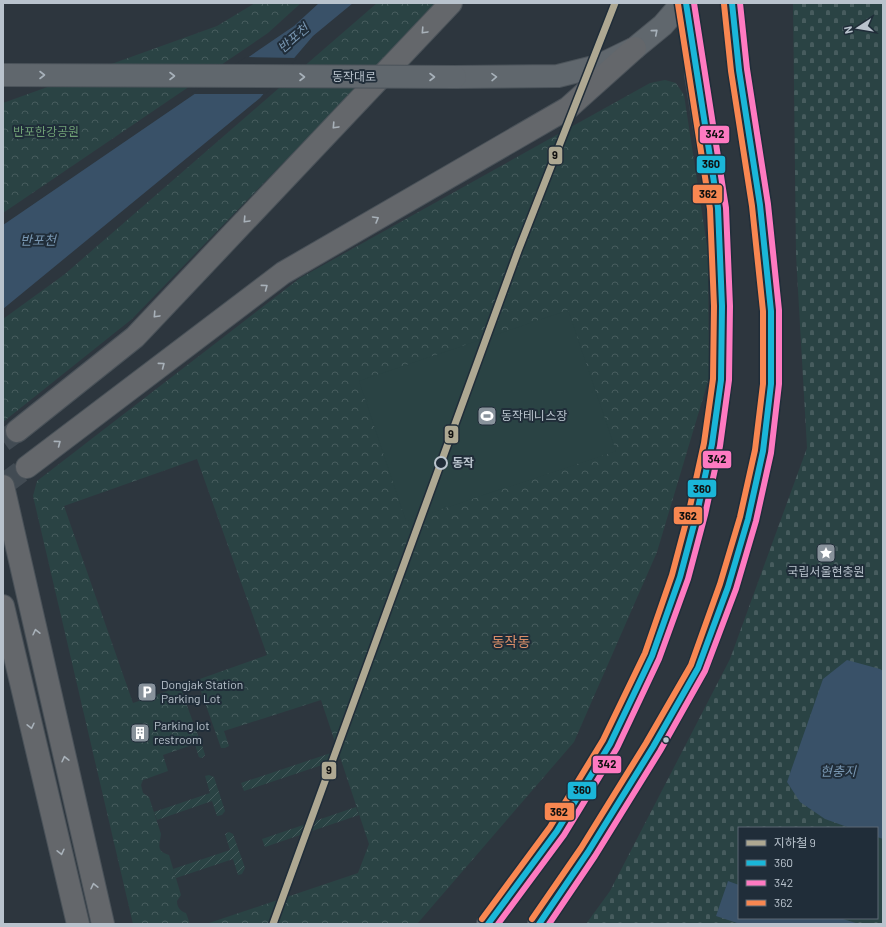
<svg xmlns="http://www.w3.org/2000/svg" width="886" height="927" viewBox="0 0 886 927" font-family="Barlow,'Noto Sans KR',sans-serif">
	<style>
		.forest { fill: url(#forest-crowns) }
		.cemetery { fill: url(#cemetery-stones); fill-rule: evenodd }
		.garden { fill: url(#garden-furrows) }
		.pitch { fill: #2a4344 }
		.water { fill: #395168 }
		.pier { fill: #2d363e }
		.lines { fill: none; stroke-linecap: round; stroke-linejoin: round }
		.primary-tunnel { stroke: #424b53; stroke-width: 22; stroke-dasharray: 22 11; stroke-linecap: butt }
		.highway-tunnel { stroke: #424b53; stroke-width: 22; stroke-dasharray: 22 11; stroke-linecap: butt }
		.primary-casing { stroke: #4b535a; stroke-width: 24 }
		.highway-casing { stroke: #4a5259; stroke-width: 24 }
		.primary { stroke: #60676d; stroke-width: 22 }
		.highway { stroke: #64676b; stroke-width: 22 }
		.primary-bridge-casing { stroke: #4b535a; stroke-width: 24; stroke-linecap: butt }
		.primary-bridge { stroke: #60676d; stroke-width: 22 }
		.bus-1-casing { stroke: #202d39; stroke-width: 9 }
		.bus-2-casing { stroke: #202d39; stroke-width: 9 }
		.bus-3-casing { stroke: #202d39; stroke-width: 9 }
		.bus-1 { stroke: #1ab6d8; stroke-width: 6 }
		.bus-2 { stroke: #fe7ac1; stroke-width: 6 }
		.bus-3 { stroke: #f88751; stroke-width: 6 }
		.metro-1-casing { stroke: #202d39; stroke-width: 10 }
		.metro-1 { stroke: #aea892; stroke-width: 7 }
		.oneway { stroke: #a8b1b9 }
		.oneway2 { stroke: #a7b1ba }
		.stop-dot { fill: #202d39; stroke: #b9c3cd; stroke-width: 2 }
		.bus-dot { fill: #b9c3cd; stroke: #202d39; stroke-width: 1.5 }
		.labels { text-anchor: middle; stroke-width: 4; stroke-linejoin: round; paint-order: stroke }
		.street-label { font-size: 12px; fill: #b9c3cd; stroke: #202d39 }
		.park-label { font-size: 12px; fill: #6f9f75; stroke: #202d39 }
		.poi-label { font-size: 12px; fill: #b9c3cd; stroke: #202d39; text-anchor: start }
		.stop-label { font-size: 12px; font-weight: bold; fill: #b9c3cd; stroke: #202d39; text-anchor: start }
		.water-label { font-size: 13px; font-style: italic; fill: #7896b1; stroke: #202d39 }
		.quarter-label { font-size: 14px; fill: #d98d68; stroke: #202d39 }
		.line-badge { stroke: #202d39; stroke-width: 1.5 }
		.pale-badge-label { font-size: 11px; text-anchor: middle; font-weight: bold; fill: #111 }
	</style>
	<defs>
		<pattern id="forest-crowns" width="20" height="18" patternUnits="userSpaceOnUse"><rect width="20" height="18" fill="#2a4344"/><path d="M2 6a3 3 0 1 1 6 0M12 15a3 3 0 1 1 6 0" fill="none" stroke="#475c5e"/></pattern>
		<pattern id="cemetery-stones" width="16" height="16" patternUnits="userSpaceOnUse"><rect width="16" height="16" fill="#2a4344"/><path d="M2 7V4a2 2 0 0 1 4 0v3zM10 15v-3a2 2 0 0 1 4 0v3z" fill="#475c5e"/></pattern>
		<pattern id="garden-furrows" width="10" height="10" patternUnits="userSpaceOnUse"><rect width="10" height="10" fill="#2a4344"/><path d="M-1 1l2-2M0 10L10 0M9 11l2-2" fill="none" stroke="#475c5e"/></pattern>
	</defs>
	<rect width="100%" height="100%" fill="#2d363e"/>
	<g class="forest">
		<polygon points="255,3 301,3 268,33 3,213 3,103 217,26"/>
		<polygon points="377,3 438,3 132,319 3,422 3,319 65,274"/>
		<path d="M665 80 676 83 684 95 708 252 709 378 657 552 574 742 417 924H206L358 873 369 844 321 700 224 731 229 746 225 748H221L197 680 267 655 197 459 64 506 133 703 176 688 181 689 205 755 202 758 199 757 195 744 163 755 168 771 143 780 141 785 143 793 149 797 161 834C160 844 155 851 169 855L181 895 177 901C177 907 180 911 186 913L190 924H133L33 496 37 481 300 278 650 83Z"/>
	</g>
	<path class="cemetery" d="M793 3H883V924H586L610 891 730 659 807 448 796 255ZM739 828H877V918H739Z"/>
	<g class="garden">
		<polygon points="201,742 205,755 202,758 199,757 195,744"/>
		<polygon points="337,751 340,759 244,791 241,783"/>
		<polygon points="209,775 214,777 225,811 222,815 217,816 212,801 157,820 154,812 210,793 205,776"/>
		<polygon points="356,807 359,815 265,847 262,839"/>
		<polygon points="229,832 233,834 245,868 242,874 238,875 233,859 176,878 173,869 230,850 225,834"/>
	</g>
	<polygon class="pitch" points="568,310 616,451 406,521 359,381"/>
	<g class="water">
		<polygon points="319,3 353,3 313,36 260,98 3,309 3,225 294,26"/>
		<polygon points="847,660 880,669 883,671 883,839 877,837 877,828 850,828 825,819 800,802 787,782 823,679"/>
		<polygon points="728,881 739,885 739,918 840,918 859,924 740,924 716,916"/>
	</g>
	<polygon class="pier" points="246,57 297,58 266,94 191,94"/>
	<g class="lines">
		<polyline class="primary-tunnel" points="686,3 696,74"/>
		<g class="highway-tunnel">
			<polyline points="3,441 17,431"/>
			<polyline points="3,485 27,467"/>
		</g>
		<defs>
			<g id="primary">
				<polyline points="455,77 558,76 598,66 635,48 663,25 682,3"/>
				<polyline points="488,924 557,831 610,744 652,656 680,577 697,513 712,444 721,380 722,306 718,208 696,74"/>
				<polyline points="539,924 588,852 653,747 698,668 728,587 748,519 763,451 771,384 771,311 760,205 739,70 732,3"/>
			</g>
			<g id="highway">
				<polyline points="17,431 135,337 451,3"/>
				<polyline points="27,467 283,273 568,108 635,48"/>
				<polyline points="3,486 103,924"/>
				<polyline points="3,606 78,924"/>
			</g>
		</defs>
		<use href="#primary" class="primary-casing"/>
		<use href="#highway" class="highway-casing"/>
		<use href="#primary" class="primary"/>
		<use href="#highway" class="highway"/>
		<defs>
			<polyline id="primary-bridge" points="3,75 455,77"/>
		</defs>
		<use href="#primary-bridge" class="primary-bridge-casing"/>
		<use href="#primary-bridge" class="primary-bridge"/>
		<defs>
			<g id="bus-1">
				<polyline points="488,924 557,831 610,744 652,656 680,577 697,513 712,444 721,380 722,306 718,208 686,3"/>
				<polyline points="539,924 588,852 653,747 698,668 728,587 748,519 763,451 771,384 771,311 760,205 739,70 732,3"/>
			</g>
			<g id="bus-2">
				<polyline points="498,924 564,835 617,748 659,659 688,579 705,515 720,446 729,380 730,306 726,208 694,3"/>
				<polyline points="549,924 595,856 660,751 705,671 736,589 756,521 771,453 779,384 779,310 768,204 747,69 740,3"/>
			</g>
			<g id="bus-3">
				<polyline points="482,919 550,827 603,740 645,653 672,575 689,511 704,443 713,379 714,306 710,209 678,4"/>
				<polyline points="532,919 581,848 646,743 691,665 720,584 740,517 755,450 763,384 763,311 752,206 731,71 724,4"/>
			</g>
		</defs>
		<use href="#bus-1" class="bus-1-casing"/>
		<use href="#bus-2" class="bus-2-casing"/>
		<use href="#bus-3" class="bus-3-casing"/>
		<use href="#bus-1" class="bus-1"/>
		<use href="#bus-2" class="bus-2"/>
		<use href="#bus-3" class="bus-3"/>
		<defs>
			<polyline id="metro-1" points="273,924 518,251 615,3"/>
		</defs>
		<use href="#metro-1" class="metro-1-casing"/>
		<use href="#metro-1" class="metro-1"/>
	</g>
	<defs><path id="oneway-chevron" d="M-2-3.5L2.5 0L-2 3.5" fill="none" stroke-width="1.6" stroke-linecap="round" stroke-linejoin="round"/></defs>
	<g class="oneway">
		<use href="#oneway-chevron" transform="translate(424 31) rotate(133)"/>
		<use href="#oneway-chevron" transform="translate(335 126) rotate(133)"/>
		<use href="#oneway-chevron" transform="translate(376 219) rotate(-30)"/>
		<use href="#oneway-chevron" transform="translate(246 220) rotate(133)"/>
		<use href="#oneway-chevron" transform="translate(265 287) rotate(-37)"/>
		<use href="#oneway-chevron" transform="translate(156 315) rotate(133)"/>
		<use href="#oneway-chevron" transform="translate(162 365) rotate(-37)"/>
		<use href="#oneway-chevron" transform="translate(58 443) rotate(-37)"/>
		<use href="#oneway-chevron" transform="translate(36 632) rotate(-103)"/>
		<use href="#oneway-chevron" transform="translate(31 726) rotate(77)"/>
		<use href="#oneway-chevron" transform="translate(65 759) rotate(-103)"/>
		<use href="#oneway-chevron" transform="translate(61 852) rotate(77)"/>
		<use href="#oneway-chevron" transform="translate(94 886) rotate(-103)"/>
	</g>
	<g class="oneway2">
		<use href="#oneway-chevron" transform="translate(655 32) rotate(-40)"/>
		<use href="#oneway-chevron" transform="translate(42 75)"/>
		<use href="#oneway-chevron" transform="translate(172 76)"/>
		<use href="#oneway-chevron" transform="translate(302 77)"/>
		<use href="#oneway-chevron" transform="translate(432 77)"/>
		<use href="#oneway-chevron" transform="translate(494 77) rotate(-1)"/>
	</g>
	<defs>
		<symbol id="stadium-square" viewBox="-11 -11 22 22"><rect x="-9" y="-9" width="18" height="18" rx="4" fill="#88929b" stroke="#202d39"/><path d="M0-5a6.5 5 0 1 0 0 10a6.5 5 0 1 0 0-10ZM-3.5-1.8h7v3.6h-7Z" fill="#fff"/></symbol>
		<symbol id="sight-square" viewBox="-11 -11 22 22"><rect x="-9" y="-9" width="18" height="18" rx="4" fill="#88929b" stroke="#202d39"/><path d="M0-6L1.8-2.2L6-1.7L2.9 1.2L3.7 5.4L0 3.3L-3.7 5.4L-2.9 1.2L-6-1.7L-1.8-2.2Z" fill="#fff"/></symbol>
		<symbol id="parking-square" viewBox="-11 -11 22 22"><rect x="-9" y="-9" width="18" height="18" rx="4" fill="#88929b" stroke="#202d39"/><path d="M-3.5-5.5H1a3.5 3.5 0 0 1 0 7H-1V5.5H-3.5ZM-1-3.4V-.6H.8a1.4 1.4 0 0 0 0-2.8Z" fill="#fff"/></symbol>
		<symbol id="building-square" viewBox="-11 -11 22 22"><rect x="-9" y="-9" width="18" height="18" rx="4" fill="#88929b" stroke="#202d39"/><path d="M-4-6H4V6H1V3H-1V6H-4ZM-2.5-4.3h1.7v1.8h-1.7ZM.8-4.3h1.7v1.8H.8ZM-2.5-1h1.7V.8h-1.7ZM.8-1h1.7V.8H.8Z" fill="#fff"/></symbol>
	</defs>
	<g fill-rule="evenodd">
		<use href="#stadium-square" x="476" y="405" width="22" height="22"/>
		<use href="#sight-square" x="815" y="542" width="22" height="22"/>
		<use href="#parking-square" x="136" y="681" width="22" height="22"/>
		<use href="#building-square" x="129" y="722" width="22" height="22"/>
	</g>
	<circle class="stop-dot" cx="441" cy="463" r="6"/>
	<circle class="bus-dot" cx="666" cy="740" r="3.5"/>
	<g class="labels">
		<g class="street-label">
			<text x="354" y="81">동작대로</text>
		</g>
		<g class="park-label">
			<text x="46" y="136">반포한강공원</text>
		</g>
		<g class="poi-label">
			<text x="501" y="420">동작테니스장</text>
			<text x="826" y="576" text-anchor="middle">국립서울현충원</text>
			<text x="161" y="689">Dongjak Station<tspan x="161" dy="14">Parking Lot</tspan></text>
			<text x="154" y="730">Parking lot<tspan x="154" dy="14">restroom</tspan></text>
		</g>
		<g class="stop-label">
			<text x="452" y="467">동작</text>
		</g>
		<g class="water-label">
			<text transform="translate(293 38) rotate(-41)" y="5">반포천</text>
			<text x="38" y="245">반포천</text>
			<text x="838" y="776">현충지</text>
		</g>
		<g class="quarter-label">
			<text x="511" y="647">동작동</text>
		</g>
	</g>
	<g class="line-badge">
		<rect x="699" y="125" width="31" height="19" rx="4" fill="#fe7ac1"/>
		<rect x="548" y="146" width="15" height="19" rx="4" fill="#aea892"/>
		<rect x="696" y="155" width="30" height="19" rx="4" fill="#1ab6d8"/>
		<rect x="692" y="184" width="31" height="20" rx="4" fill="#f88751"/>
		<rect x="444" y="425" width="15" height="19" rx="4" fill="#aea892"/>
		<rect x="702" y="450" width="30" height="19" rx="4" fill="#fe7ac1"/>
		<rect x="687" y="479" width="30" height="19" rx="4" fill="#1ab6d8"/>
		<rect x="673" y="506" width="30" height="19" rx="4" fill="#f88751"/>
		<rect x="592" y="755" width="30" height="19" rx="4" fill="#fe7ac1"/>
		<rect x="321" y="761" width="16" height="19" rx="4" fill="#aea892"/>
		<rect x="567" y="781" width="30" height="19" rx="4" fill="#1ab6d8"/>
		<rect x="544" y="802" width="31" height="19" rx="4" fill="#f88751"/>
	</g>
	<g class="pale-badge-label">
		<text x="715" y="138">342</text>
		<text x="555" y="159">9</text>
		<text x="711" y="168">360</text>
		<text x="708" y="198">362</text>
		<text x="451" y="438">9</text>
		<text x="717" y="463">342</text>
		<text x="702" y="493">360</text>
		<text x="688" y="520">362</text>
		<text x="607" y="768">342</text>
		<text x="329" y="774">9</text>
		<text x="582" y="794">360</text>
		<text x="559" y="816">362</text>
	</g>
	<rect width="886" height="927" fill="none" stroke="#b9c3cd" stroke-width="8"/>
	<rect x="738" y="827" width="140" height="92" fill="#202d39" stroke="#5d6974"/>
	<rect x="746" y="840" width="20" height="6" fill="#aea892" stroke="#5d6974"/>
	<text x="774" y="847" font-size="12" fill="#b9c3cd">지하철 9</text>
	<rect x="746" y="860" width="20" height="6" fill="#1ab6d8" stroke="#5d6974"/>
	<text x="774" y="867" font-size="12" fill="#b9c3cd">360</text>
	<rect x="746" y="880" width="20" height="6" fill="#fe7ac1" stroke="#5d6974"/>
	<text x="774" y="887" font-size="12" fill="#b9c3cd">342</text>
	<rect x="746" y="900" width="20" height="6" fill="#f88751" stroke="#5d6974"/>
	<text x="774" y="907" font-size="12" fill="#b9c3cd">362</text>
	<g transform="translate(858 28) rotate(258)" stroke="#202d39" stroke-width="3" paint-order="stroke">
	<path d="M0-3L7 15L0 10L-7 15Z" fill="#b9c3cd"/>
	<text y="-6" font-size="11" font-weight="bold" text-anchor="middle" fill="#b9c3cd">N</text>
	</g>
</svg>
